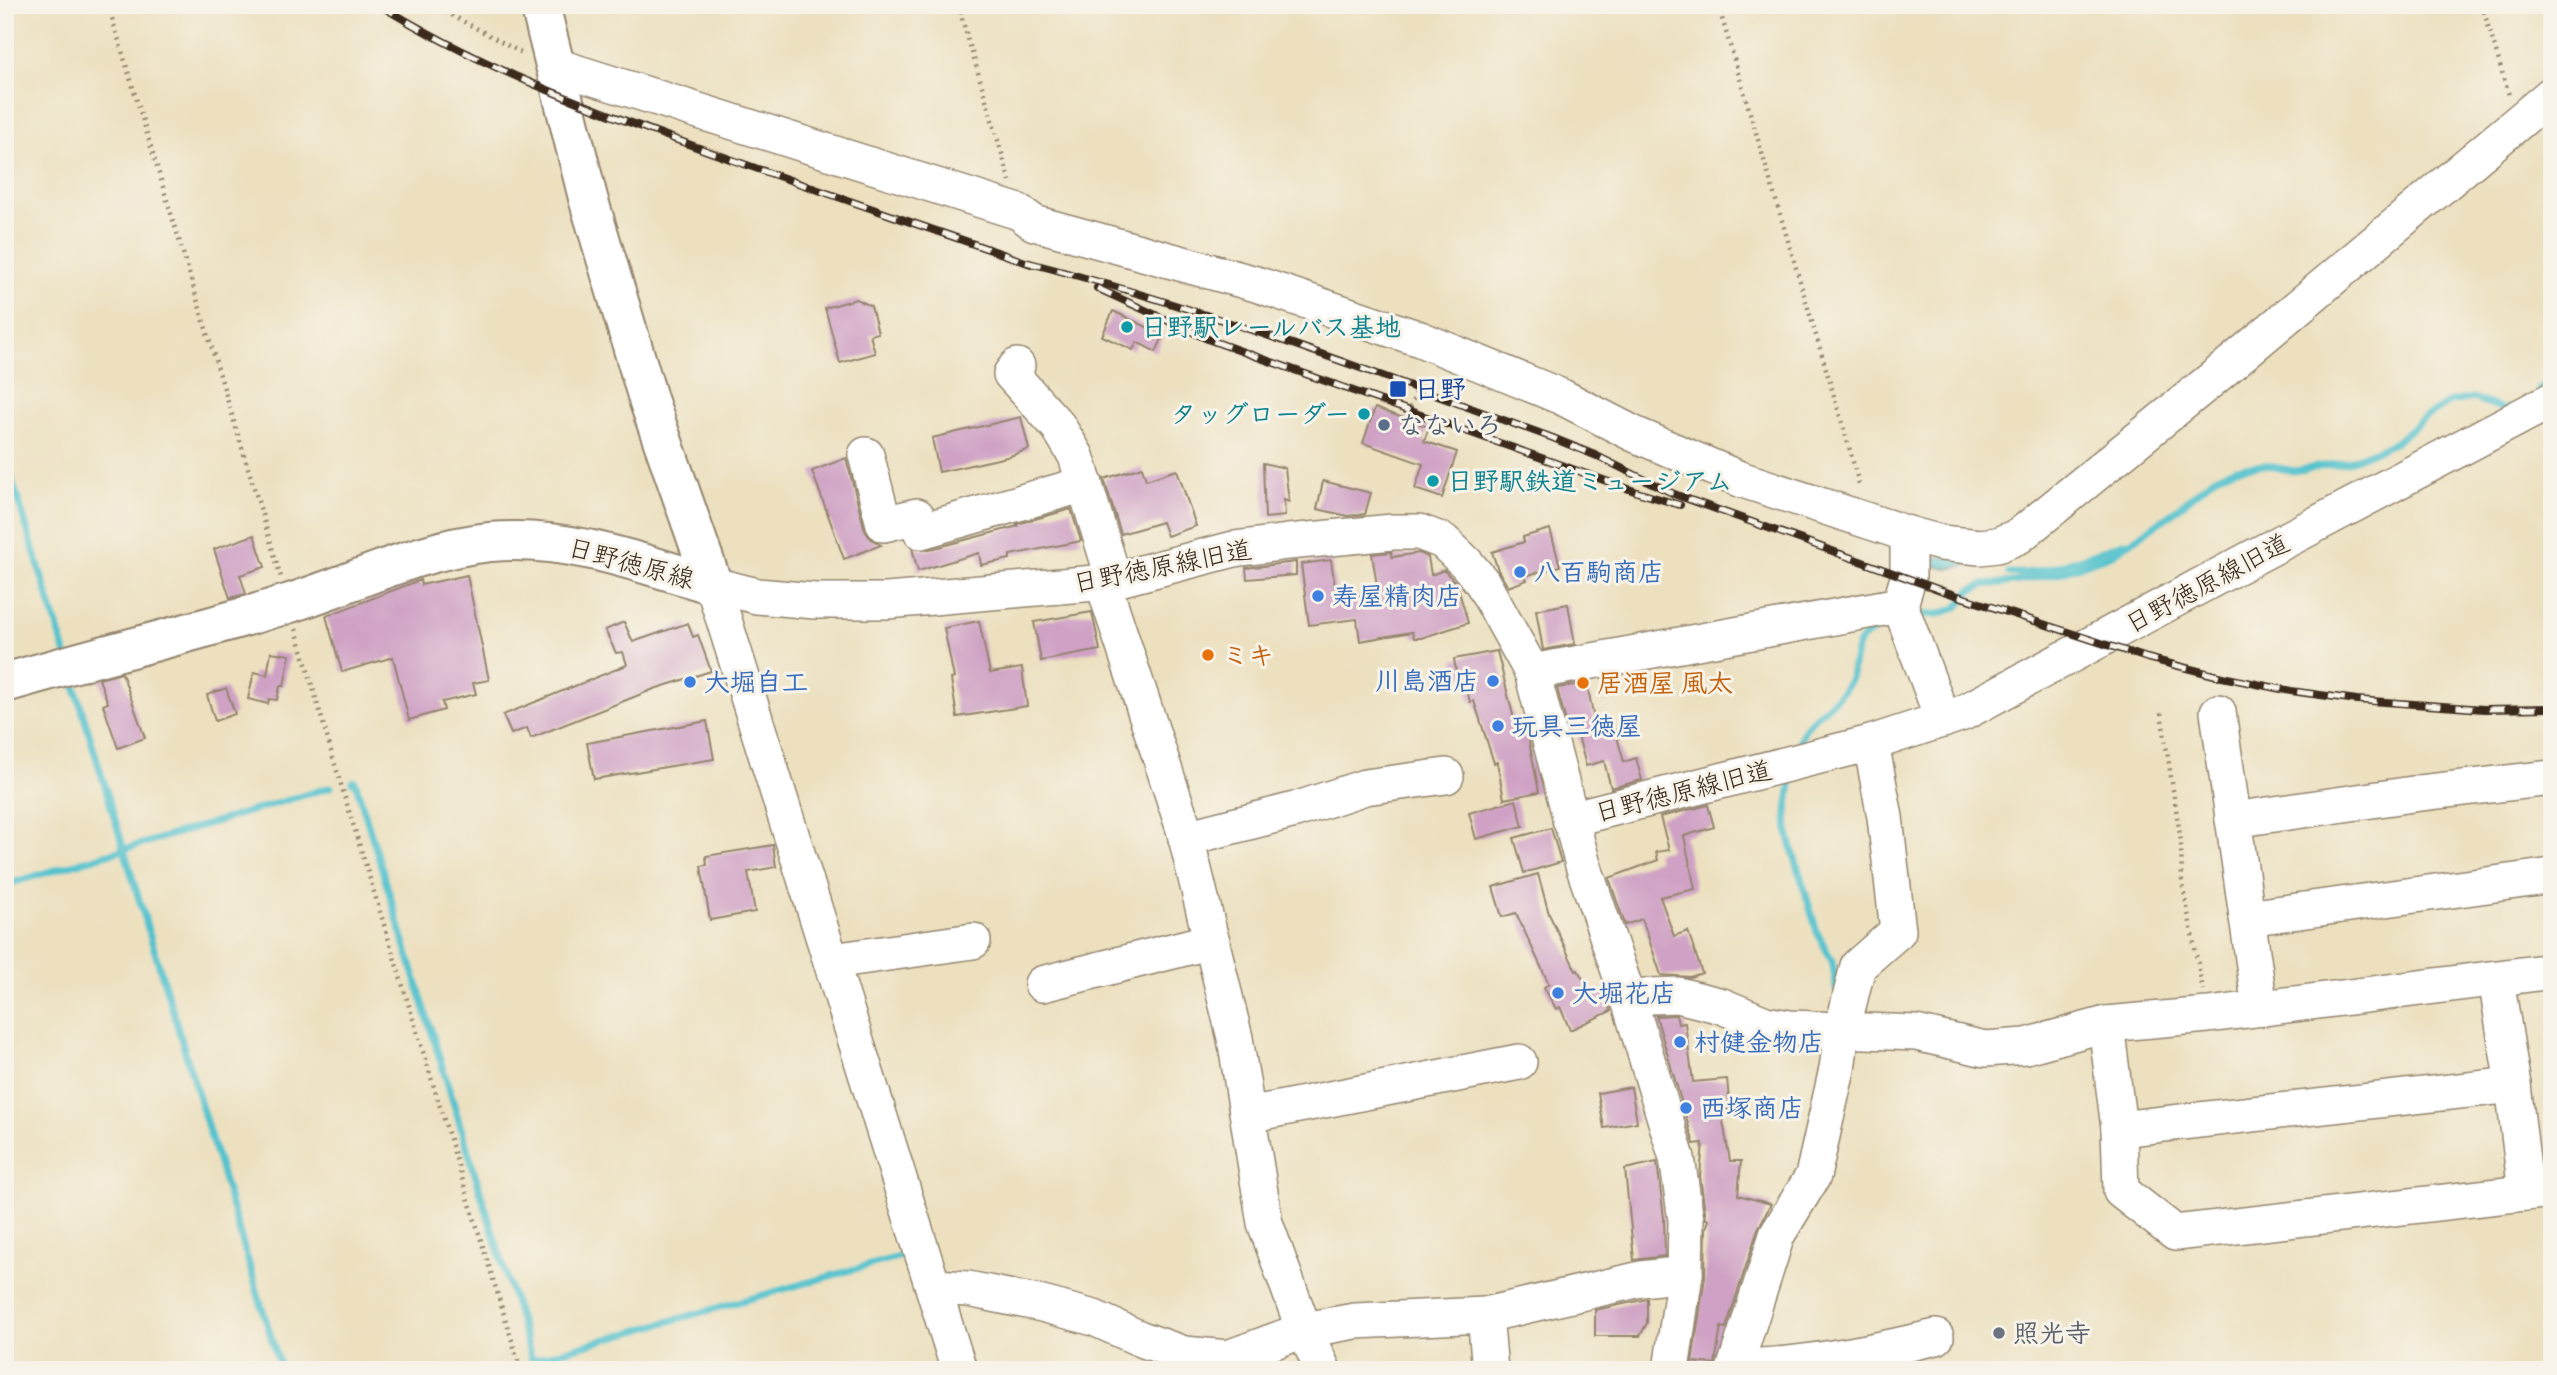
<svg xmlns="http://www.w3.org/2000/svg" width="2557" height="1375" viewBox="0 0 2557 1375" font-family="Dekko,'Klee One',sans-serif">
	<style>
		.water { fill: #55c2ce; stroke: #487676; stroke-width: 2 }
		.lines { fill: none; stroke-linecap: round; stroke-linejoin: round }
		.stream { stroke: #55c2ce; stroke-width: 7 }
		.building { fill: #cfa1c5 }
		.minor-casing { stroke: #94856e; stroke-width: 38 }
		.major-casing { stroke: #94856e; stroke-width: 42 }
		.path { stroke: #94856e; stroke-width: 4.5; stroke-dasharray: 2 5; stroke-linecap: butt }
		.minor { stroke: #fff; stroke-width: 35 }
		.major { stroke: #fff; stroke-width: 38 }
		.rail-casing { stroke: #3b2a1e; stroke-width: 8 }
		.rail { stroke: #f7f3e8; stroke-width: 5; stroke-dasharray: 16; stroke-linecap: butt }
		.culture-dot { fill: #0f9aa8; stroke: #f7f3e8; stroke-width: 2.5 }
		.transit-dot { fill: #1a4fb4; stroke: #f7f3e8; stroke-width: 2.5 }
		.service-dot { fill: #5c6f8a; stroke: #f7f3e8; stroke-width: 2.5 }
		.shop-dot { fill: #3f7fe0; stroke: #f7f3e8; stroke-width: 2.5 }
		.food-dot { fill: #e8710a; stroke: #f7f3e8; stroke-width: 2.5 }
		.worship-dot { fill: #6b7280; stroke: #f7f3e8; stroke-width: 2.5 }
		.labels { text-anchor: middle; stroke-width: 6; stroke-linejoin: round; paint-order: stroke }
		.culture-label { font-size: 26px; font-weight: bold; fill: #0d838f; stroke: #f7f3e8; text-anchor: start }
		.transit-label { font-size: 26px; font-weight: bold; fill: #164399; stroke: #f7f3e8; text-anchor: start }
		.service-label { font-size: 26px; font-weight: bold; fill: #4e5e75; stroke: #f7f3e8; text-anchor: start }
		.street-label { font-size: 26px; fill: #3b2a1e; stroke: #f7f3e8 }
		.shop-label { font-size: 26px; font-weight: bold; fill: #366cbe; stroke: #f7f3e8; text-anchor: start }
		.food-label { font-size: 26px; font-weight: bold; fill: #c56008; stroke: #f7f3e8; text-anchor: start }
		.worship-label { font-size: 26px; font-weight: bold; fill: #5b616d; stroke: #f7f3e8; text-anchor: start }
	</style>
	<rect width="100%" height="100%" fill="#f7f3e8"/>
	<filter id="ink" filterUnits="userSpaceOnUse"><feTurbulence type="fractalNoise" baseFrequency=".0143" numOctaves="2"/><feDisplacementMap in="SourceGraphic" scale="14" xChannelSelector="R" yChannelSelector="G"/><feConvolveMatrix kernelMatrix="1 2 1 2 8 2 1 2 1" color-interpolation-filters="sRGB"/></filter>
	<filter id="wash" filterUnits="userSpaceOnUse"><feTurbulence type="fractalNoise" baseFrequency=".00686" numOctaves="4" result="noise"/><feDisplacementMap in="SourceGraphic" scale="28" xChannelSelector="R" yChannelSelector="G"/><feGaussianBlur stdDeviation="1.57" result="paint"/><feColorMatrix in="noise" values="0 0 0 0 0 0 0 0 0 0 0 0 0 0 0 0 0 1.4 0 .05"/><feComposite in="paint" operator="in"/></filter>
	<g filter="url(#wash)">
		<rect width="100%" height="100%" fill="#ece0bf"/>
		<polygon class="water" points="1912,557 1974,557 1972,565 1946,569"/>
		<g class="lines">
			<g class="stream">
				<polyline points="2539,389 2552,380"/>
				<polyline points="5,457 66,655"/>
				<path d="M2009 573C2045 576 2091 553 2126 542"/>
				<polyline points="1913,615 1938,614 1957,608 1970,591 1983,585 2014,582 2059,573 2113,554 2170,515 2215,477 2236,468 2264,465 2294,471 2347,462 2394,443 2424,418 2450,402 2473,398 2505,410 2508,408"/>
				<polyline points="72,677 281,1370"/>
				<path d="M1797 749C1806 713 1828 713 1847 685 1855 673 1852 654 1860 642 1866 632 1882 627 1892 621"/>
				<polyline points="1792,776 1787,812 1788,834 1817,932 1832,961 1837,990"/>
				<polyline points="352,782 355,781 532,1360 905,1255"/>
				<polyline points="5,885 331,787"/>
			</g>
		</g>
		<g id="blocks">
			<g class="building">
				<polygon points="856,299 871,306 878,333 870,335 875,353 840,363 825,308"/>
				<polygon points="1113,311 1164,335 1156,352 1137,342 1133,350 1102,336"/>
				<polygon points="1375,408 1429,427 1424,441 1457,452 1442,498 1415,489 1423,464 1363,443"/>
				<polygon points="1021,417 1029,449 1007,457 939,472 932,438"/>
				<polygon points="846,458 865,530 870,538 881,545 844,559 812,471"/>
				<polygon points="1263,463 1285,468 1289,502 1284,500 1285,516 1265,518"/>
				<polygon points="1142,467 1146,480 1177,470 1196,526 1167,536 1162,522 1121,534 1104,479"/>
				<polygon points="1323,481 1371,493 1365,514 1348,516 1317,509"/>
				<polygon points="1071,509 1081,541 1010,555 1010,559 981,565 979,553 918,571 912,548 927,550 1018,526 1017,524"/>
				<polygon points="1550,529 1560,566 1525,576 1527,580 1508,587 1498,570 1492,552 1524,542 1523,537"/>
				<polygon points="254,535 265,567 240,575 246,594 230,598 214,549"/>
				<polygon points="1391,552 1392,557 1419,553 1428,557 1431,575 1444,570 1457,584 1468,623 1421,638 1414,638 1412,632 1360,641 1357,619 1309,625 1301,564 1331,560 1337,599 1378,592 1372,554"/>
				<polygon points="1296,562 1296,575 1247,579 1246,568"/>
				<polygon points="467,575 489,680 473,683 476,694 442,702 444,710 409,720 393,657 342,672 326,616 420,580 421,585"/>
				<polygon points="1568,604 1575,644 1543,650 1536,610"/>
				<polygon points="1092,612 1100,650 1041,661 1034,622"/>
				<polygon points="979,621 990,673 1022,668 1027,706 957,717 951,679 954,678 944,628"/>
				<polygon points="624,622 633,642 688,623 693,637 698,635 711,671 654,689 531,738 527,728 511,734 503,715 627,665 623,652 616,653 605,630"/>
				<polygon points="1497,651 1514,719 1522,717 1527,731 1539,792 1504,799 1497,762 1494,763 1474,701 1470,702 1464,676 1457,678 1454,659"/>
				<polygon points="271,652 290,655 284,686 280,686 277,700 269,699 268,704 248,699 254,672 267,675"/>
				<polygon points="122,673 145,738 118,748 103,705 108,703 99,679"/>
				<polygon points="1587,683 1597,735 1615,730 1624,762 1636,758 1642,780 1611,788 1604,761 1586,766 1577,732 1569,733 1557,688"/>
				<polygon points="226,688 235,714 215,721 207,695"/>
				<polygon points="707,721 714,759 594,779 587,743"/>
				<polygon points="1516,800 1523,826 1476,839 1469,813"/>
				<polygon points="1708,805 1714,827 1684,836 1695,889 1660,897 1674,936 1688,931 1702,973 1690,977 1661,975 1642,919 1625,925 1609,878 1658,860 1656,852 1669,850 1660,817"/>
				<polygon points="1551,828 1561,862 1524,873 1514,838"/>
				<polygon points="773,845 776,867 748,872 755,912 710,920 701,866 707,865 706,856"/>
				<polygon points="1538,874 1549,914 1576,971 1578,970 1591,994 1603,989 1611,1011 1570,1030 1560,1007 1556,1009 1544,987 1549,984 1516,913 1502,917 1493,887"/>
				<polygon points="1676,1015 1678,1024 1685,1023 1693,1082 1727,1079 1730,1109 1721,1110 1730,1161 1741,1161 1738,1195 1771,1204 1758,1229 1726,1328 1721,1327 1715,1364 1692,1362 1705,1277 1706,1228 1709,1220 1706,1219 1700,1176 1703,1143 1694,1144 1656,1016"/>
				<polygon points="1631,1087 1637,1122 1604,1128 1598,1093"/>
				<polygon points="1657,1162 1664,1218 1665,1256 1634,1260 1625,1169"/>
				<polygon points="1647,1299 1647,1323 1640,1336 1595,1336 1595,1310"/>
			</g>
		</g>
	</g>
	<g filter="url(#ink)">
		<use href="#blocks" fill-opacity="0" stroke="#94856e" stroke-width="2"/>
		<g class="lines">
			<defs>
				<g id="minor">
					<polyline points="556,66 1019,212 1034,223 1256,284 1420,339 1562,397 1634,434 1740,479 1908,534 1941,543 1980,547 1997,545 2019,536 2216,376 2552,94"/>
					<polyline points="1017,366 1011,374 1058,426 1076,456 1110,567 1107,582 1108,598 1184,829 1235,1038 1265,1223 1304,1330 1323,1370"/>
					<polyline points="866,455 884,524 917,516 921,531 1085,484"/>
					<polyline points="713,585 757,596 815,601 887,601 1107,582 1234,549 1288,542 1393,532 1419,532 1443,541 1466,563 1482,582 1532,672 1583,865 1629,1000 1677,1158 1686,1220 1685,1274 1671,1370"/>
					<polyline points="713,585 959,1370"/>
					<polyline points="1900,605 1943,720"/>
					<polyline points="1532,672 1900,605 1908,578 1908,534"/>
					<polyline points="2218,712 2260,1008"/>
					<polyline points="1570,819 1871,743 1963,713 2254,557 2552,400"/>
					<polyline points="2233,820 2420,793 2552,778"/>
					<polyline points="1186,838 1295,810 1365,787 1446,776"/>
					<polyline points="2247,918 2552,876"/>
					<polyline points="832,961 973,941"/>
					<polyline points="2496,979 2513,1085 2526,1193"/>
					<polyline points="1042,984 1212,941"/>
					<polyline points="1629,1000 1651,996 1678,995 1722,1006 1765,1024 1790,1028 1916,1033 1985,1049 2026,1046 2106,1024 2208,1015 2552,971"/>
					<polyline points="2106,1024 2119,1129 2121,1191 2175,1233 2542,1191"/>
					<polyline points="1248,1115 1519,1062"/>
					<polyline points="2119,1129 2513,1085"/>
					<polyline points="934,1287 968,1289 1042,1304 1094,1318 1141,1339 1184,1354 1228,1358 1304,1330 1355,1321 1485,1315 1641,1279 1685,1274"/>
					<polyline points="1485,1315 1490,1370"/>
					<path d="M1735 1367C1799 1367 1873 1352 1936 1337"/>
					<polyline points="1734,1370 1777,1235 1813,1176 1837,1069 1842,1031 1858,966 1898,931 1885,817 1871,743"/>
				</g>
				<g id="major">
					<polyline points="540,5 588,198 649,402 713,585"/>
					<path d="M5 683C99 655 194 633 287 604 355 583 419 549 490 542 567 535 641 563 713 585"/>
				</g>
			</defs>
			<use href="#minor" class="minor-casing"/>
			<use href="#major" class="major-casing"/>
			<g class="path">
				<polyline points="108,5 281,577"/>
				<polyline points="433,5 522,53"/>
				<polyline points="958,5 1010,181"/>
				<polyline points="1718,5 1848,443 1860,488"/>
				<polyline points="2482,5 2509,95"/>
				<polyline points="1408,414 1418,386"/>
				<polyline points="296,629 338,775 521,1370"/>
				<polyline points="2161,713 2181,841 2182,882 2203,990"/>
			</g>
			<use href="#minor" class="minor"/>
			<use href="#major" class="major"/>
			<defs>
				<g id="rail">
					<path d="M380 5C479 67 589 108 699 148 810 188 923 226 1034 265"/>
					<path d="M1026 262C1205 308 1379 375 1553 438L1597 456 1674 494 1943 591 2147 658 2222 677 2291 691 2357 700 2484 709 2552 708"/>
					<polyline points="1097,288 1210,340 1640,493 1680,505"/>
				</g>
			</defs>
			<use href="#rail" class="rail-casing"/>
			<use href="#rail" class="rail"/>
		</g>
	</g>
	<g class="culture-dot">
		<circle cx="1127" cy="327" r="7"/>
		<circle cx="1364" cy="414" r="7"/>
		<circle cx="1433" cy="481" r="7"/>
	</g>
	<rect class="transit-dot" x="1389" y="380" width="18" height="18" rx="3.5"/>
	<circle class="service-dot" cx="1384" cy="425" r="7"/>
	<g class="shop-dot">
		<circle cx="1520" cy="572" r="7"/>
		<circle cx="1318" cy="596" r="7"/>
		<circle cx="1493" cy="681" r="7"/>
		<circle cx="690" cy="682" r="7"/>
		<circle cx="1498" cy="726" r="7"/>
		<circle cx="1558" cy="993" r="7"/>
		<circle cx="1680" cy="1042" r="7"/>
		<circle cx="1686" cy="1108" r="7"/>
	</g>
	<g class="food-dot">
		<circle cx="1208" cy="655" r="7"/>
		<circle cx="1583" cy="683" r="7"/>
	</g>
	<circle class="worship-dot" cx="1999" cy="1333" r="7"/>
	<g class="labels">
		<g class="culture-label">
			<text x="1141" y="336">日野駅レールバス基地</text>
			<text x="1350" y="423" text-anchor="end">タッグローダー</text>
			<text x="1447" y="490">日野駅鉄道ミュージアム</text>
		</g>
		<g class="transit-label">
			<text x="1414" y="398">日野</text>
		</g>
		<g class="service-label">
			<text x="1398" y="434">なないろ</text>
		</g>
		<g class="street-label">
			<text transform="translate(631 563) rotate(15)" y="9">日野徳原線</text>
			<text transform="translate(1162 566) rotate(-11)" y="9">日野徳原線旧道</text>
			<text transform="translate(2207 583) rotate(-28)" y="9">日野徳原線旧道</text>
			<text transform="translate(1683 791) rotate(-14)" y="9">日野徳原線旧道</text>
		</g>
		<g class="shop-label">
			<text x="1534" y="581">八百駒商店</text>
			<text x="1332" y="605">寿屋精肉店</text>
			<text x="1479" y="690" text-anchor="end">川島酒店</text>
			<text x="704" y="691">大堀自工</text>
			<text x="1512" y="735">玩具三徳屋</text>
			<text x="1572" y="1002">大堀花店</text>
			<text x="1694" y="1051">村健金物店</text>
			<text x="1700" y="1117">西塚商店</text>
		</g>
		<g class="food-label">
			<text x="1222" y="664">ミキ</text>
			<text x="1597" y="692">居酒屋 風太</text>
		</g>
		<g class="worship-label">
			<text x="2013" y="1342">照光寺</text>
		</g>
	</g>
	<rect width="2557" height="1375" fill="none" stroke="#f7f3e8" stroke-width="28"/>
</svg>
